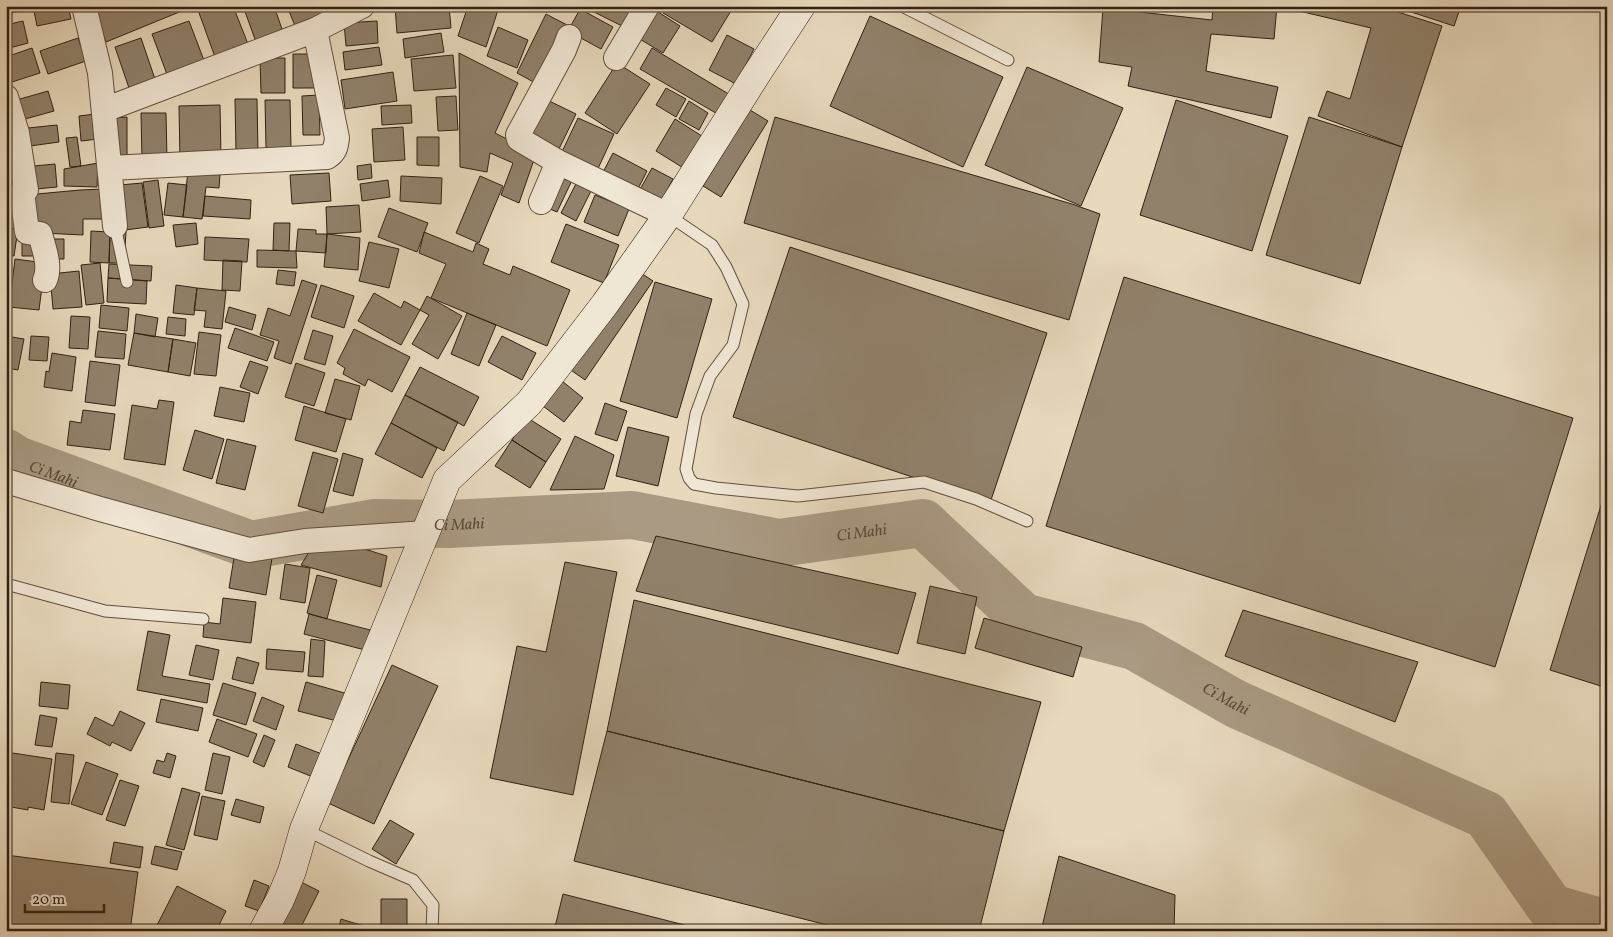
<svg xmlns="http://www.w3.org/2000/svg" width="1613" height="937" viewBox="0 0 1613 937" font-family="Vollkorn,serif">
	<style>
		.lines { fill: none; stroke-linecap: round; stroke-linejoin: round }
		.river { stroke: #aa9a83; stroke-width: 48 }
		.building { fill: #91816b; stroke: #322112 }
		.lane-casing { stroke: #604f3d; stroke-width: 13 }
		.street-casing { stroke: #604f3d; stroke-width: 26 }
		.secondary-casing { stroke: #322112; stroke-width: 29 }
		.lane { stroke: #f0e6d4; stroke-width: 11 }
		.street { stroke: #f0e6d4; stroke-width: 24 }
		.secondary { stroke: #f0e6d4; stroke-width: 28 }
		.labels { text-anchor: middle; stroke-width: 4.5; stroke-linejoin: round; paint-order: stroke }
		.water-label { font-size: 16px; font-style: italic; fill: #5c4b3a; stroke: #f0e6d4 }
	</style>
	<rect width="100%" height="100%" fill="#e8d9bd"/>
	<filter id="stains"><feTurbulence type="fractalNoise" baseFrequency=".004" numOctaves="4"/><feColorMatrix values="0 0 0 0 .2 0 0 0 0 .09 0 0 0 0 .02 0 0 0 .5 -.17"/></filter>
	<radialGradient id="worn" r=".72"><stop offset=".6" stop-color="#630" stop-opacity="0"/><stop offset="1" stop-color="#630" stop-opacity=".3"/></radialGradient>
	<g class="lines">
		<path class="river" id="s1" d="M6,453L17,460L251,545L375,523L449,524L632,515L779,543L923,523L1023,617L1134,646L1236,704L1486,815L1551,908L1607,924"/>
	</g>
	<path class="building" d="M6,6H23L24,9L6,15Z
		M33,6H68L71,19L37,26Z
		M92,6H194L106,42Z
		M209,6H233L248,44L215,57L198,10Z
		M243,6H274L283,32L256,42Z
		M287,6H325L328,13L295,26Z
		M449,6L451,28L397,33L395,7Z
		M468,6H486L498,10L486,47L458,36Z
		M582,6H633L626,28Z
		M667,6H734L712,42L663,13Z
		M1213,6H1277L1274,39L1211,34L1206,71L1278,87L1271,118L1128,86L1132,67L1099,62L1103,8L1212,20Z
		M1300,6H1379L1442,26L1402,147L1318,116L1327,91L1350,99L1371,28L1299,11Z
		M1399,6H1461L1454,26L1399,8Z
		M580,9L613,27L601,49L568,31Z
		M655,10L680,26L663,53L638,38Z
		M546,14L569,26L539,85L517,73Z
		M870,16L1003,77L963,167L830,106Z
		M23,21L28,43L6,49V25Z
		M189,21L205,63L168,77L152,34Z
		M377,21L378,43L346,46L344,23Z
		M498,27L528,40L517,68L487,56Z
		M441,33L444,52L405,58L403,39Z
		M727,35L754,49L736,84L709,70Z
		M78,38L86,61L48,74L40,51Z
		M141,38L157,85L131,94L115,47Z
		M379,47L382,65L345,70L343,52Z
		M32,48L40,73L12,82L6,64V57Z
		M652,48L732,96L721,116L640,69Z
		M459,53L518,83L495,133L536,154L519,203L501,195L513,163L490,153L487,172L460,167Z
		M293,54H316V88H293Z
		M453,55L456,88L414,91L411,59Z
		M260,58H285V93H261Z
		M617,63L650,84L617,134L585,113Z
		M1027,67L1123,108L1081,206L985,165Z
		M393,72L397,101L345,109L341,80Z
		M666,88L686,99L676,117L656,105Z
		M48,91L54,111L18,121L13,101Z
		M319,95L320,135H303L302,96Z
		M456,96L458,130L438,131L436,97Z
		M541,97L576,114L557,153L522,136Z
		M235,99H257L258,152L236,153Z
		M265,100H290L291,148H266Z
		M1176,100L1288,136L1252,251L1140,215Z
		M689,101L708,113L699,130L679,119Z
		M220,105L221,159L180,160L179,106Z
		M411,105L412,123L382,125L381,106Z
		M750,110L768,121L721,197L703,186Z
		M141,113H166L167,160H142Z
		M95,114L98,139L81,141L79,116Z
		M127,117V161H116L115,118Z
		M775,117L1072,204L1100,214L1069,320L744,223Z
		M1309,117L1402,147L1360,284L1266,255Z
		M578,118L614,134L595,175L559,158Z
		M675,119L705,138L685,169L656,151Z
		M57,125L59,142L30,146L28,128Z
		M403,127L405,160L374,162L372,129Z
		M77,137L81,166L70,167L66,138Z
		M417,137H439V166L417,165Z
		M613,153L647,171L636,193L601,176Z
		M98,163L97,187L64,186V169Z
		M55,164L57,187L36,189L34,166Z
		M371,164L372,178L358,180L357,166Z
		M561,167L575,174L557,212L543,206Z
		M652,168L673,179L659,205L638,193Z
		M188,171L220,175L219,188L206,187L202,219L183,217Z
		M329,173L331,201L292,204L290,175Z
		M401,176L442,178L441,204L400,201Z
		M480,176L503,186L479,243L456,233Z
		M579,178L594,185L576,221L561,213Z
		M158,180L164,226L149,228L143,182Z
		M388,180L390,197L362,201L360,184Z
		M142,183L148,227L125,230L120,185Z
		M168,183L187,185L183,217L164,215Z
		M19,185L24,217L7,219L6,187Z
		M104,189L105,219H83V235L42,233L26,195L80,190Z
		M595,195L629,209L618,236L584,222Z
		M205,196L251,200L250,219L203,216Z
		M359,205L361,232L327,234L326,207Z
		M389,208L428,223L417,252L378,237Z
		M196,223L198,244L176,247L173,225Z
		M274,223H290L289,251L273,250Z
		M566,224L619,245L604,283L551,262Z
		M6,227L18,229L14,256L6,255Z
		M298,229L316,230V234H327L326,253L296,251Z
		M91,231L110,232L109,263L90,262Z
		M110,232H126L124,263H109Z
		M424,232L473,252L476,243L489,249L483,264L510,275L513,266L570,290L547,346L431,298L446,264L419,253Z
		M327,234L360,238L358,270L324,267Z
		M22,235L37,236L36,256H22Z
		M205,237L249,239L247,262L204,260Z
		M49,239H64V259H49Z
		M369,242L399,249L389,288L359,281Z
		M790,247L1047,333L990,503L733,417Z
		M257,250L296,251L297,268L257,267Z
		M15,259L45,263L39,310L9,307Z
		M223,260L242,261L240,291L222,290Z
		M100,263L104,303L86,305L81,265Z
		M109,264L152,266L151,281L108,278Z
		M635,269L653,281L585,380L568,368Z
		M278,270L296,272L294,286L276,284Z
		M79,271L82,307L53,309L50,274Z
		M1124,277L1573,418L1495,667L1046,526Z
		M108,278L147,281L146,304L107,302Z
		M302,280L317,285L291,364L274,358L279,341L260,335L268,308L290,316Z
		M655,282L712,299L677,418L620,401Z
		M176,285L197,288L194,315L173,313Z
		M321,285L354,296L344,328L311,317Z
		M197,288L226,291L222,329L204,327L206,311L194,310Z
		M374,293L401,308L404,301L420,310L401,345L358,321Z
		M427,296L462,316L438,359L412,344L429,315L420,310Z
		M101,305L129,308L127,331L99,328Z
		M229,307L256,315L252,330L225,322Z
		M467,313L496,325L479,366L451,354Z
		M136,314L158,318L155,337L134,333Z
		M71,316L90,317L88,349L69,348Z
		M168,317L186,319L185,336L166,334Z
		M235,328L274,342L267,361L228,348Z
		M354,329L410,357L392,392L368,379L365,386L343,374L345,368L337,363Z
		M313,330L333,336L325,365L304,359Z
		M98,331L126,334L124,359L95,357Z
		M199,332L221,335L216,376L194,374Z
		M134,333L173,339L168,372L128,365Z
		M6,336L24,339L18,370L6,368Z
		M31,336L49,337L47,361L29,360Z
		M502,336L536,353L522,380L488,362Z
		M173,339L196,343L190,376L168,372Z
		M52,353L76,357L72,391L44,387L46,371L49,372Z
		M90,361L120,365L115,406L85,402Z
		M250,361L268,367L258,394L240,387Z
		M296,363L325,373L314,406L285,397Z
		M420,367L479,397L464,426L405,395Z
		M6,369L10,370L6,384Z
		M335,379L360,386L351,420L325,413Z
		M562,381L583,398L564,422L543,406Z
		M220,387L250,393L244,422L214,416Z
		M405,395L458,422L444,451L391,423Z
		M159,400L174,402L165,465L124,459L132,405L157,409Z
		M605,403L627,411L617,441L595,434Z
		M304,406L346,419L336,452L295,440Z
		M83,410L115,414L110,450L67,445L70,421L81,423Z
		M526,417L561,439L546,462L512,440Z
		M391,423L437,448L422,478L375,454Z
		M628,427L669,437L658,486L616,476Z
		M195,430L224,439L212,479L183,470Z
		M575,436L614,455L604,489L550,490Z
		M227,439L256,446L245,490L216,483Z
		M512,440L546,462L530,488L495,466Z
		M313,452L338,459L323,513L298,506Z
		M343,453L363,459L353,496L333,491Z
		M1607,486V688L1550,670Z
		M656,536L916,593L898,654L636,591Z
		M345,543L387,556L381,587L301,565L314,544Z
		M235,552L272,558L266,595L229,588Z
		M565,562L617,572L573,795L490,778L517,646L546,652Z
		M285,564L310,568L305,603L280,599Z
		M317,575L337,580L327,619L307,613Z
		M930,586L977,597L965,654L917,643Z
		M223,598L256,602L251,643L203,637L204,622L220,624Z
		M634,600L1041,702L1004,831L607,731Z
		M1243,610L1418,662L1395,722L1225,656Z
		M309,614L370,630L365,650L304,634Z
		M984,618L1082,647L1073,677L975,648Z
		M148,631L170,635L162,676L210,684L207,703L137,690Z
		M311,639L325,641L323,677L308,676Z
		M196,645L219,650L213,680L189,675Z
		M267,649L305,652L303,672L266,669Z
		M237,657L259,663L253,684L232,679Z
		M392,665L438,686L374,824L328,803Z
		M41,682L70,685L68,709L39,706Z
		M306,682L348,694L341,722L298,711Z
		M223,683L256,693L246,725L213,715Z
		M262,697L284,706L276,730L253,721Z
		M161,699L203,708L198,731L156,722Z
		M120,711L145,723L131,751L112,742L110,746L87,734L95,717L113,726Z
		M40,715L57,718L52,747L35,745Z
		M217,719L257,734L248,757L209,742Z
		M607,731L1004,831L979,931H851L574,861Z
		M264,735L275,740L264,767L253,762Z
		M296,744L327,756L318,779L288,767Z
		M6,752L52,759L44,810L28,807V810L6,806Z
		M56,753L74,755L69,804L51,802Z
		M167,753L176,756L170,778L153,773L157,760L164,762Z
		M213,753L230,757L222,794L205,790Z
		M86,762L118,774L102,815L71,804Z
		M120,780L139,786L125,826L106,820Z
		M182,788L200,793L184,850L166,845Z
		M202,796L225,801L217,840L194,835Z
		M236,799L264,807L260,823L231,815Z
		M390,820L414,834L396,864L372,849Z
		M114,842L143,847L140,868L110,863Z
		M155,846L182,852L177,870L151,864Z
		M6,855L138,872L130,931H6Z
		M1059,856L1175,895L1174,931H1041Z
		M254,880L269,886L259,911L245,906Z
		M297,880L319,891L299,931H271Z
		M177,886L226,911L216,931H154Z
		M563,894L708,931H554Z
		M381,899H407V927H381Z
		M341,919L380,931H338Z"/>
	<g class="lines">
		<defs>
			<path id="lane" d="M902,6L1008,60
				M668,215L712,245L726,267L743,304L733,345L710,376L696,414L686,469L689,478L694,484L716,488L798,496L924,482L976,499L1027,521
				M115,226L127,282
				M6,584L105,611L203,619
				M304,829L369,861L413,880L433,905L432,931"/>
			<path id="street" d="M84,6L100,73L115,226
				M616,58L647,6
				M6,97L17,133L26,190L22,192L27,232L40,234C44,249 51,266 45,280
				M104,110L315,30L362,6
				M558,162L524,142L519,139L518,135L564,50L569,37
				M110,168L327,157C335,152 336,147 337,138L315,30
				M541,202L558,162L668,215
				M6,481L100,509L249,550L305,541L426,533"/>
			<path id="secondary" d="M263,931L280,900L292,871L304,829L447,480L529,403L605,304L668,215L756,75L801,6"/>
		</defs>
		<use href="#lane" class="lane-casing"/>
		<use href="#street" class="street-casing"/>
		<use href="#secondary" class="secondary-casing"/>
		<use href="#lane" class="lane"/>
		<use href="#street" class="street"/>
		<use href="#secondary" class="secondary"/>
	</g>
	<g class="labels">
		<g class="water-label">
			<text dy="6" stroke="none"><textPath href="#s1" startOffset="52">Ci Mahi</textPath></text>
			<text dy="6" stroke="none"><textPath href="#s1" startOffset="472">Ci Mahi</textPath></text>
			<text dy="6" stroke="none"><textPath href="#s1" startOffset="878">Ci Mahi</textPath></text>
			<text dy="6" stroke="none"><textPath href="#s1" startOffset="1298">Ci Mahi</textPath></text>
		</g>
	</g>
	<rect width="1613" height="937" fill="none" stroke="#e8d9bd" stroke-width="25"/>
	<rect x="8" y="8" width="1598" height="922" fill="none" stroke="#322112" stroke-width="2.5"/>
	<rect x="12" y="12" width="1588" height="912" fill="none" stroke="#322112"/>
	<path d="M25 904v8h79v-8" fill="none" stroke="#322112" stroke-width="2.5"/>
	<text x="32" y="904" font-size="15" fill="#322112" stroke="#f0e6d4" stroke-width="4" paint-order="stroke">20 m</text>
	<rect width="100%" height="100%" filter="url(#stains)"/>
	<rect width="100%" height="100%" fill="url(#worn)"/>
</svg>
